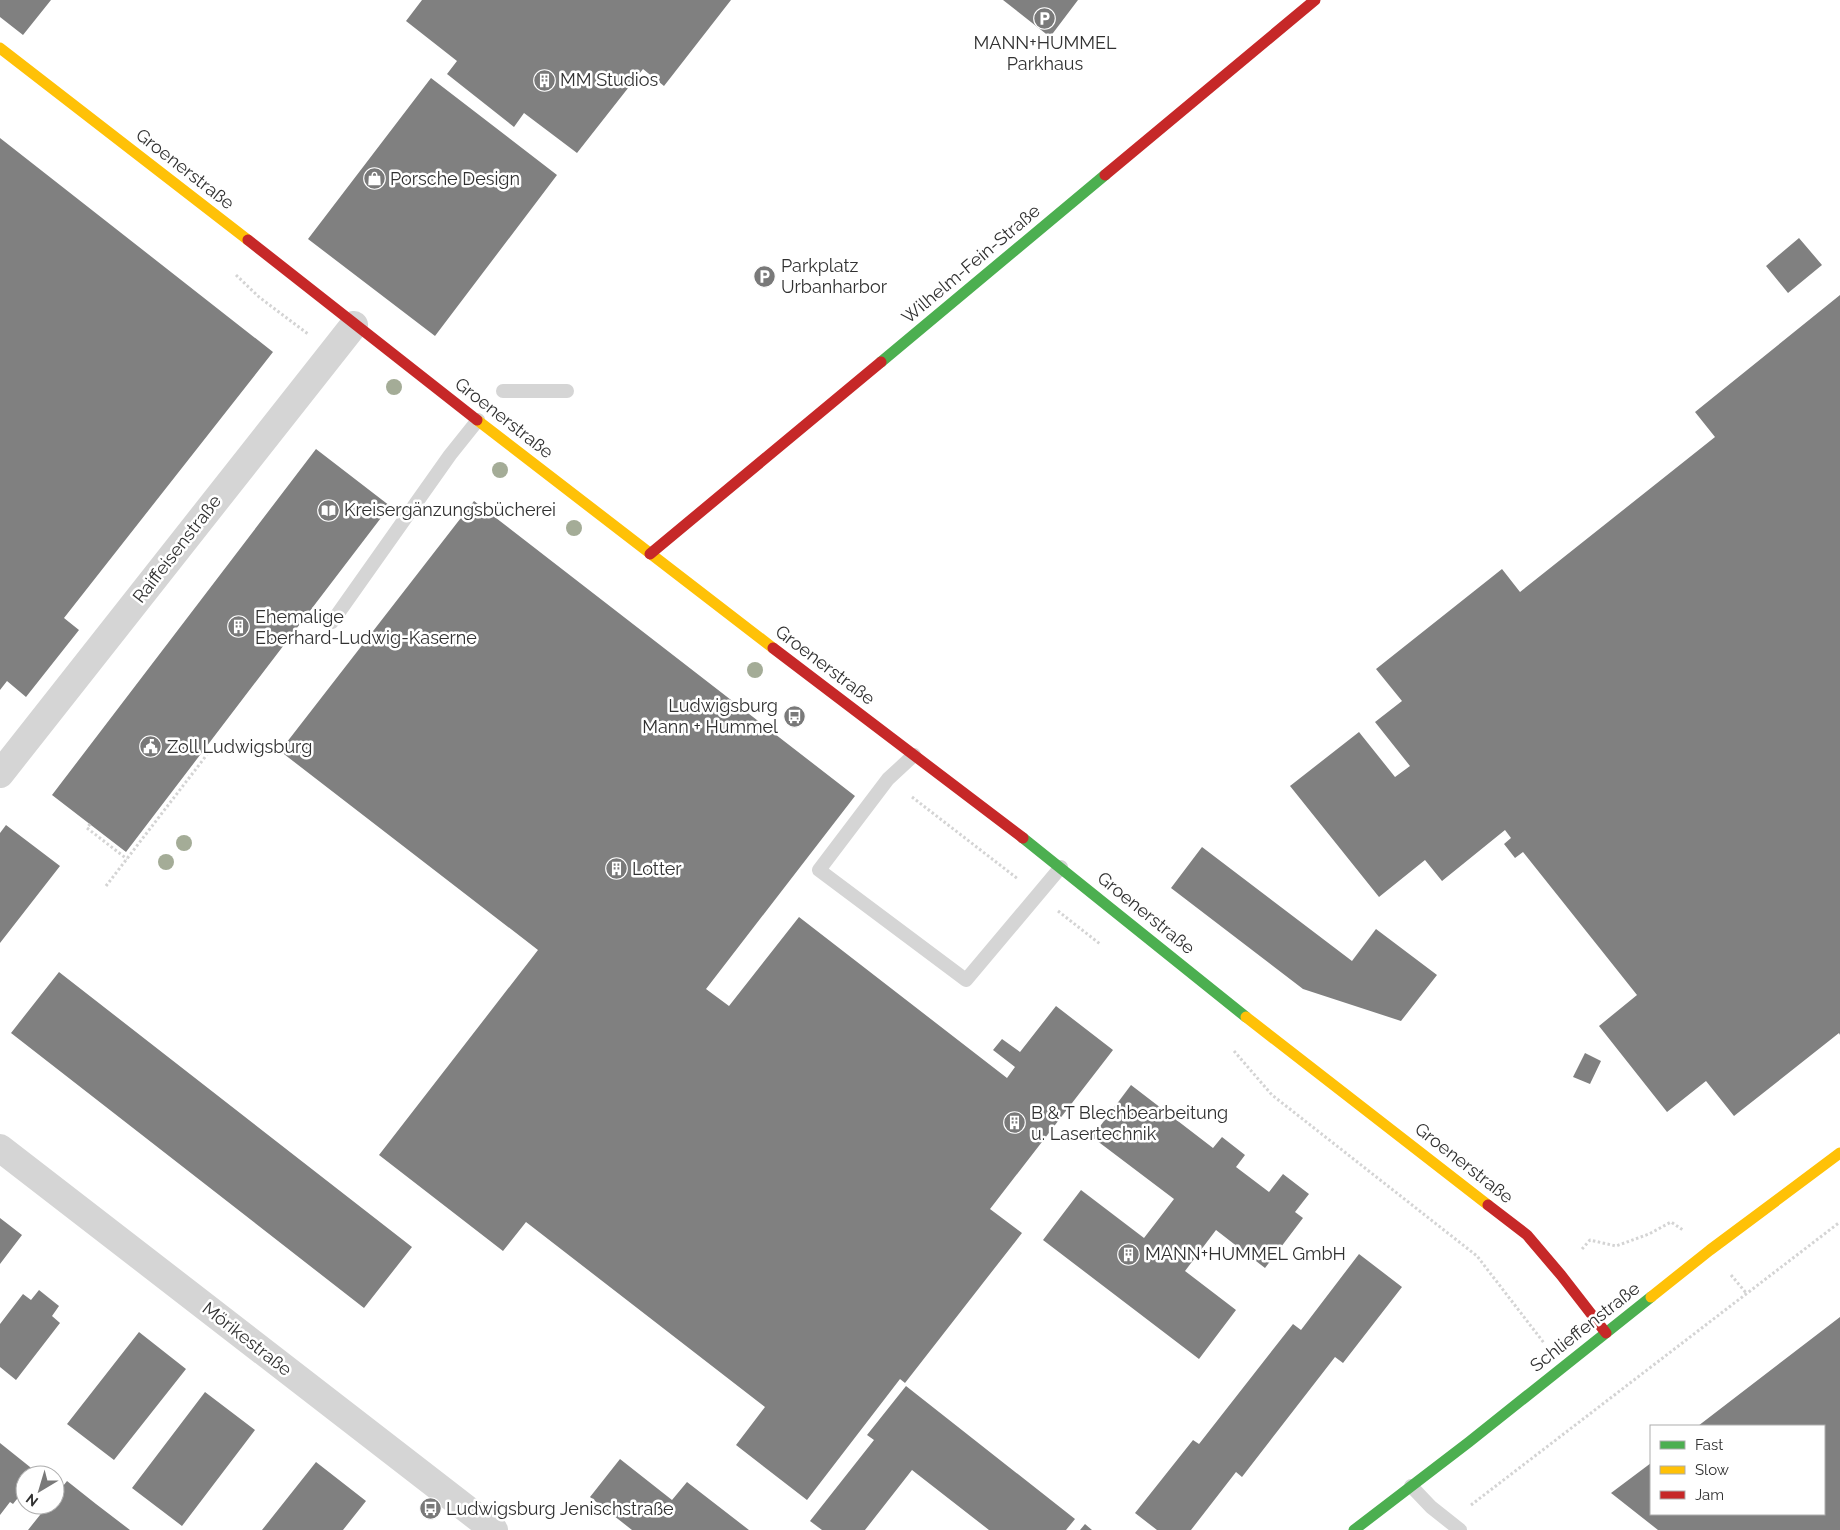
<svg xmlns="http://www.w3.org/2000/svg" width="1840" height="1530" viewBox="0 0 1840 1530" font-family="Raleway,sans-serif">
	<style>
		.building { fill: #808080 }
		.lines { fill: none; stroke-linecap: round; stroke-linejoin: round }
		.path { stroke: #d4d4d4; stroke-width: 3; stroke-dasharray: 2.5 2.5; stroke-linecap: butt }
		.lane { stroke: #d5d5d5; stroke-width: 14 }
		.street { stroke: #d5d5d5; stroke-width: 28 }
		.fast { stroke: #4caf50; stroke-width: 11 }
		.slow { stroke: #ffc107; stroke-width: 11 }
		.jam { stroke: #c62828; stroke-width: 11 }
		.tree { fill: #a4ac97 }
		.labels { text-anchor: middle; stroke-width: 5; stroke-linejoin: round; paint-order: stroke }
		.poi-label { font-size: 18px; fill: #313131; stroke: #fff; text-anchor: start }
		.street-label { font-size: 18px; fill: #313131; stroke: #fff }
	</style>
	<rect width="100%" height="100%" fill="#fff"/>
	<path class="building" d="M0,0H51L23,35L0,17Z
		M422,0H731L664,86L643,69L577,153L524,113L514,127L447,74L457,61L406,21Z
		M1003,0H1078L1050,37Z
		M431,78L557,175L435,336L308,239Z
		M0,138L273,352L64,618L79,630L26,697L7,681L0,690Z
		M1799,238L1822,265L1788,293L1766,266Z
		M1840,295V1035L1839,1033L1734,1116L1706,1081L1667,1112L1599,1026L1637,995L1523,852L1515,858L1504,844L1511,838L1505,830L1442,881L1425,860L1379,897L1290,786L1359,732L1395,777L1410,766L1375,722L1402,701L1376,669L1502,569L1520,592L1715,437L1695,412Z
		M316,449L390,506L126,852L52,795Z
		M474,501L855,796L706,989L729,1006L799,917L1007,1078L1015,1067L993,1050L1002,1039L1020,1052L1056,1006L1113,1050L990,1209L1022,1233L905,1383L900,1379L807,1500L736,1445L765,1407L526,1222L503,1251L379,1155L538,950L280,751Z
		M6,825L60,866L0,943V833Z
		M1202,847L1352,961L1376,929L1437,975L1401,1021L1303,989L1171,888Z
		M59,972L412,1247L364,1308L11,1033Z
		M1585,1053L1601,1061L1590,1084L1573,1077Z
		M1131,1085L1213,1148L1222,1137L1245,1155L1236,1167L1269,1192L1283,1174L1309,1194L1295,1212L1303,1218L1265,1268L1216,1230L1185,1271L1236,1310L1199,1359L1043,1240L1081,1190L1144,1238L1174,1199L1092,1137Z
		M0,1218L22,1235L0,1264Z
		M1359,1254L1402,1287L1343,1363L1335,1357L1242,1477L1236,1472L1191,1530H1157L1135,1513L1193,1440L1199,1444L1293,1324L1301,1330Z
		M39,1290L59,1306L52,1316L60,1323L16,1380L0,1367V1324L23,1294L31,1300Z
		M1840,1317V1530H1658L1611,1493L1651,1463V1514H1824V1426H1698Z
		M139,1332L186,1369L114,1460L67,1424Z
		M906,1386L1075,1519L1066,1530H989L912,1470L865,1530H822L810,1521L874,1440L867,1435Z
		M205,1392L255,1430L182,1526L132,1488Z
		M0,1443L35,1471L31,1475H25V1483L23,1485L25,1489L13,1504L10,1502L0,1515Z
		M620,1459L672,1500L687,1482L749,1530H632L590,1497Z
		M316,1462L366,1501L343,1530H262Z
		M67,1481L96,1504L130,1530H28L48,1505H55V1496Z
		M1085,1524L1092,1530H1080Z"/>
	<g class="lines">
		<path class="path" d="M236,275L259,297L308,334
			M912,797L1018,879
			M90,824L87,828L127,859
			M106,886L209,752L205,748
			M1058,911L1100,944
			M1234,1051L1272,1095L1477,1256L1544,1343
			M1582,1249L1590,1240L1616,1246L1649,1234L1671,1222L1683,1230
			M1731,1275L1747,1294
			M1471,1505L1840,1222"/>
		<path class="lane" d="M503,391H567
			M332,622L450,455L478,420
			M914,755L888,779L819,870L966,980L1061,867
			M1411,1486L1431,1507L1460,1530"/>
		<path class="street" d="M0,774L354,325
			M0,1148L494,1530"/>
		<path class="fast" d="M881,362L1105,175
			M1023,838L1246,1017
			M1354,1530L1469,1442L1651,1297"/>
		<path class="slow" d="M0,48L248,240
			M477,420L773,648
			M1246,1017L1488,1205
			M1651,1297L1710,1250L1840,1153"/>
		<path class="jam" d="M1105,175L1315,0
			M248,240L477,420
			M650,554L881,362
			M773,648L1023,838
			M1488,1205L1527,1235L1561,1275L1606,1333"/>
	</g>
	<g class="tree">
		<circle cx="394" cy="387" r="8"/>
		<circle cx="500" cy="470" r="8"/>
		<circle cx="574" cy="528" r="8"/>
		<circle cx="755" cy="670" r="8"/>
		<circle cx="184" cy="843" r="8"/>
		<circle cx="166" cy="862" r="8"/>
	</g>
	<defs>
		<symbol id="parking-disc" viewBox="-11 -11 22 22"><circle r="9.5" fill="#797979" stroke="#fff"/><path d="M-3.5-5.5H1a3.5 3.5 0 0 1 0 7H-1V5.5H-3.5ZM-1-3.4V-.6H.8a1.4 1.4 0 0 0 0-2.8Z" fill="#fff"/></symbol>
		<symbol id="building-disc" viewBox="-11 -11 22 22"><circle r="9.5" fill="#797979" stroke="#fff"/><path d="M-4-6H4V6H1V3H-1V6H-4ZM-2.5-4.3h1.7v1.8h-1.7ZM.8-4.3h1.7v1.8H.8ZM-2.5-1h1.7V.8h-1.7ZM.8-1h1.7V.8H.8Z" fill="#fff"/></symbol>
		<symbol id="shop-disc" viewBox="-11 -11 22 22"><circle r="9.5" fill="#797979" stroke="#fff"/><path d="M-5-2.5h2.3a2.7 3.5 0 0 1 5.4 0H5L5.5 6h-11ZM-1.5-2.5h3a1.5 2.3 0 0 0-3 0Z" fill="#fff"/></symbol>
		<symbol id="library-disc" viewBox="-11 -11 22 22"><circle r="9.5" fill="#797979" stroke="#fff"/><path d="M-6-4Q-3-5.5-.7-3.5V5Q-3 3-6 4ZM6-4Q3-5.5 .7-3.5V5Q3 3 6 4Z" fill="#fff"/></symbol>
		<symbol id="bus-disc" viewBox="-11 -11 22 22"><circle r="9.5" fill="#797979" stroke="#fff"/><path d="M-5-6H5V4H4V6H2V4H-2V6H-4V4H-5ZM-3.5-4V0h7V-4ZM-3.5 1.2v1.5H-2V1.2ZM2 1.2v1.5H3.5V1.2Z" fill="#fff"/></symbol>
		<symbol id="civic-disc" viewBox="-11 -11 22 22"><circle r="9.5" fill="#797979" stroke="#fff"/><path d="M-.6-6.5H3V-4.5H.6V-3L4-1V1h2V6H-6V1h2V-1L-.6-3ZM-1.2 2.5V6h2.4V2.5Z" fill="#fff"/></symbol>
	</defs>
	<g fill-rule="evenodd">
		<use href="#parking-disc" x="1032" y="6" width="25" height="25"/>
		<use href="#building-disc" x="532" y="68" width="25" height="25"/>
		<use href="#shop-disc" x="362" y="166" width="25" height="25"/>
		<use href="#parking-disc" x="752" y="264" width="25" height="25"/>
		<use href="#library-disc" x="316" y="498" width="25" height="25"/>
		<use href="#building-disc" x="226" y="614" width="25" height="25"/>
		<use href="#bus-disc" x="782" y="704" width="25" height="25"/>
		<use href="#civic-disc" x="138" y="734" width="25" height="25"/>
		<use href="#building-disc" x="604" y="856" width="25" height="25"/>
		<use href="#building-disc" x="1002" y="1110" width="25" height="25"/>
		<use href="#building-disc" x="1116" y="1242" width="25" height="25"/>
		<use href="#bus-disc" x="418" y="1496" width="25" height="25"/>
	</g>
	<g class="labels">
		<g class="poi-label">
			<text x="1045" y="49" text-anchor="middle">MANN+HUMMEL<tspan x="1045" dy="21">Parkhaus</tspan></text>
			<text x="560" y="86">MM Studios</text>
			<text x="390" y="185">Porsche Design</text>
			<text x="781" y="272">Parkplatz<tspan x="781" dy="21">Urbanharbor</tspan></text>
			<text x="344" y="516">Kreisergänzungsbücherei</text>
			<text x="255" y="623">Ehemalige<tspan x="255" dy="21">Eberhard-Ludwig-Kaserne</tspan></text>
			<text x="778" y="712" text-anchor="end">Ludwigsburg<tspan x="778" dy="21">Mann + Hummel</tspan></text>
			<text x="167" y="753">Zoll Ludwigsburg</text>
			<text x="632" y="875">Lotter</text>
			<text x="1031" y="1119">B &amp; T Blechbearbeitung<tspan x="1031" dy="21">u. Lasertechnik</tspan></text>
			<text x="1145" y="1260">MANN+HUMMEL GmbH</text>
			<text x="446" y="1515">Ludwigsburg Jenischstraße</text>
		</g>
		<g class="street-label">
			<text transform="translate(185 169) rotate(38)" y="6">Groenerstraße</text>
			<text transform="translate(971 264) rotate(-40)" y="6">Wilhelm-Fein-Straße</text>
			<text transform="translate(504 418) rotate(38)" y="6">Groenerstraße</text>
			<text transform="translate(177 549) rotate(-52)" y="6">Raiffeisenstraße</text>
			<text transform="translate(825 665) rotate(37)" y="6">Groenerstraße</text>
			<text transform="translate(1146 913) rotate(39)" y="6">Groenerstraße</text>
			<text transform="translate(1464 1163) rotate(38)" y="6">Groenerstraße</text>
			<text transform="translate(1585 1327) rotate(-38)" y="6">Schlieffenstraße</text>
			<text transform="translate(247 1339) rotate(38)" y="6">Mörikestraße</text>
		</g>
	</g>
	<rect x="1650" y="1425" width="175" height="90" fill="#ffffff" stroke="#adadad"/>
	<rect x="1660" y="1441" width="25" height="8" fill="#4caf50" stroke="#adadad"/>
	<text x="1695" y="1450" font-size="15" fill="#313131">Fast</text>
	<rect x="1660" y="1466" width="25" height="8" fill="#ffc107" stroke="#adadad"/>
	<text x="1695" y="1475" font-size="15" fill="#313131">Slow</text>
	<rect x="1660" y="1491" width="25" height="8" fill="#c62828" stroke="#adadad"/>
	<text x="1695" y="1500" font-size="15" fill="#313131">Jam</text>
	<g transform="translate(40 1490) rotate(218)"><circle r="24" fill="#ffffff" stroke="#adadad"/>
	<path d="M0-4L9 19L0 12L-9 19Z" fill="#797979"/>
	<text y="-8" font-size="14" font-weight="bold" text-anchor="middle" fill="#313131">N</text>
	</g>
</svg>
